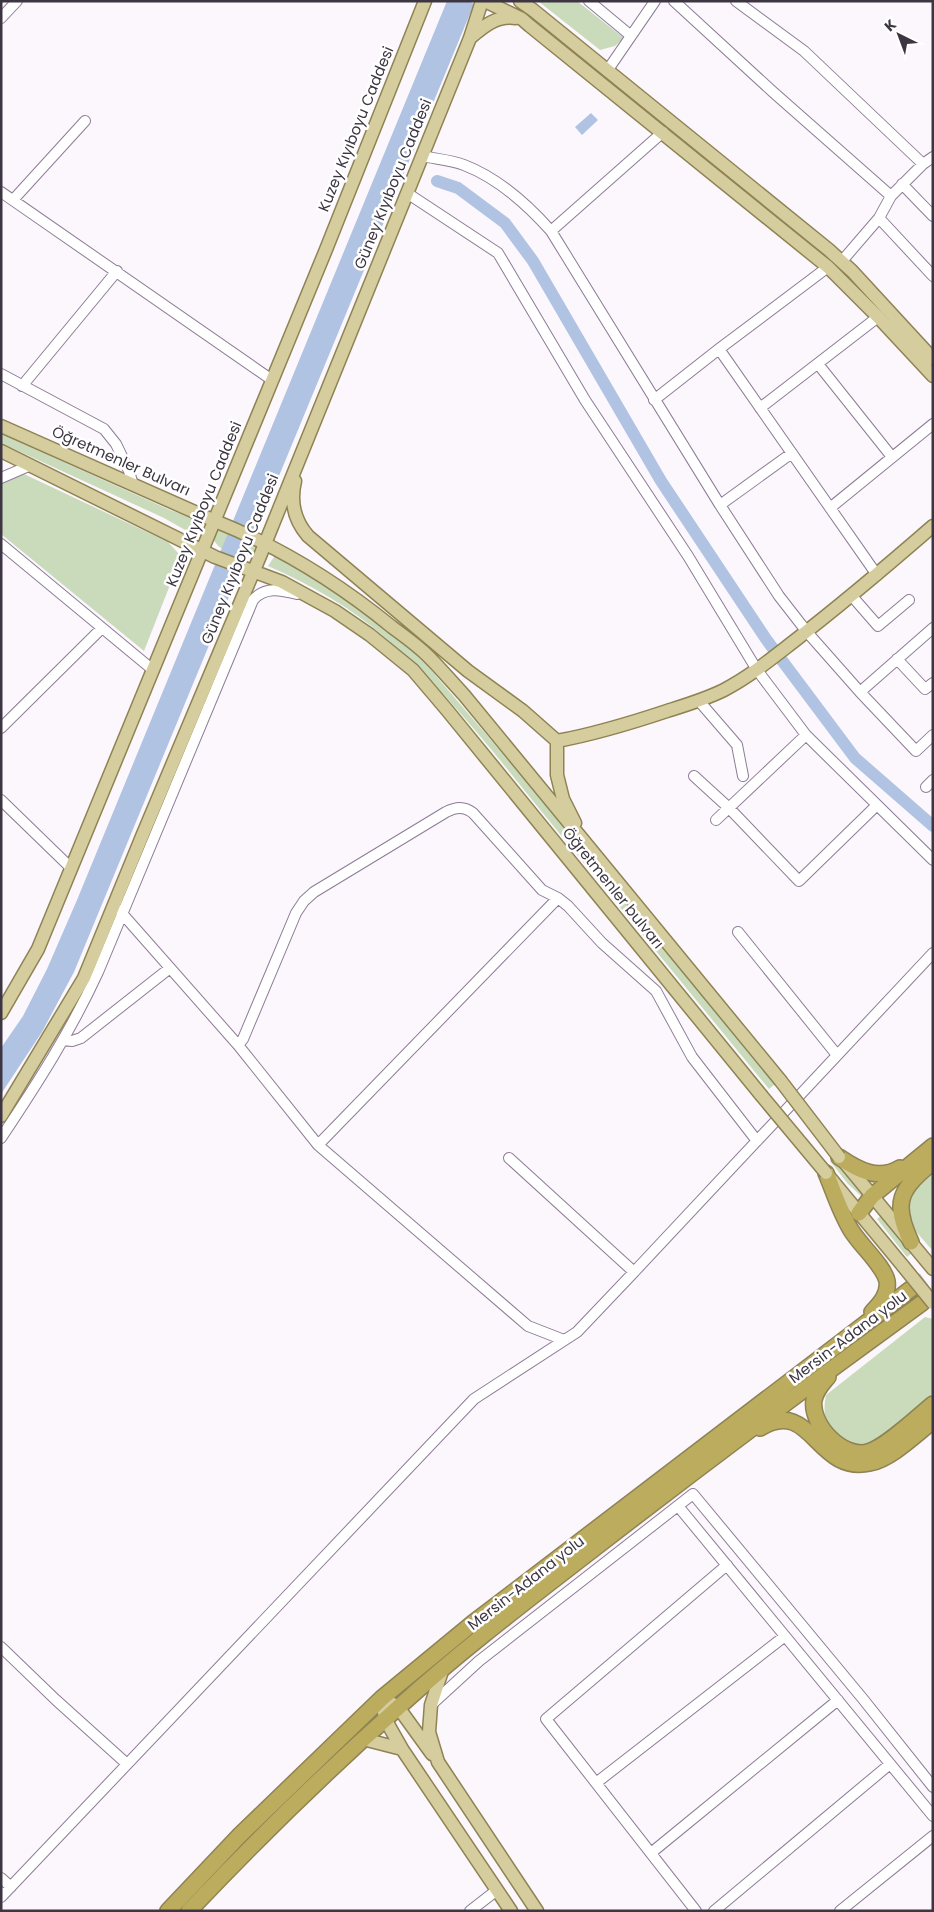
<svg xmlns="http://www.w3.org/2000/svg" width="934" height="1912" viewBox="0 0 934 1912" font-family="Poppins,sans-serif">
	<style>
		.green { fill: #cadbbc }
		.water { fill: #b0c3e2 }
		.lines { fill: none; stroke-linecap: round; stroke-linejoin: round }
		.river { stroke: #b0c3e2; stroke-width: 12 }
		.highway-tunnel { stroke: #d5d0d8; stroke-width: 15; stroke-dasharray: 15 8; stroke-linecap: butt }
		.minor-casing { stroke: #8d7c97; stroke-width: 12 }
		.major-casing { stroke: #8f8354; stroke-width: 15 }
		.highway-casing { stroke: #8f8354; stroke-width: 18 }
		.minor { stroke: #fff; stroke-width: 10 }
		.major { stroke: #d6cd9e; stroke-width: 12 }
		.highway { stroke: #bbac5e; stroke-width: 15 }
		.major-bridge-casing { stroke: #8f8354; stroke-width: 15; stroke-linecap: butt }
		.major-bridge { stroke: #d6cd9e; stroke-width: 12 }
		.labels { text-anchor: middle; stroke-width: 5; stroke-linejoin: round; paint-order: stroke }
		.street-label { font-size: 15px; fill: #3d3642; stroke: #fff }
	</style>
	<rect width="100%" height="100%" fill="#fbf7fd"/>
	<path class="green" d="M538,1H577L624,38L615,46L600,50Z
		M1,434L170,510L201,521L194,535L164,518L1,443Z
		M24,474L168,542L179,554V562L144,651L1,534V484Z
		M218,530H226L254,543L256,548L255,553C242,562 220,552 213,539V534Z
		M276,554L355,604L392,633L425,663L508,760L775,1084L769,1089C701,1006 633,923 565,840C509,773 453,696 387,639C352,608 311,585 268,566Z
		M835,1157L865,1192L861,1196L848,1184L830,1161Z
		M933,1170V1251C926,1243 913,1229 909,1220C900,1198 919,1182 933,1170Z
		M883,1214L913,1252L907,1257L877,1219Z
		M925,1317L933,1319V1393C911,1413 864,1469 835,1434C824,1421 823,1411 826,1395Z"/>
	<path class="water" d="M447,1H469L474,4L74,972L42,1032L1,1094V1048L23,1016L47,969L77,900Z
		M591,113L598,120L582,135L575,127Z"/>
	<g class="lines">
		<path class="river" d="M437,181L458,188L505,223L533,261L661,481L766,639L855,758L933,826"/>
		<path class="highway-tunnel" d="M912,1288L933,1273"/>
		<defs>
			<path id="minor" d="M589,1L630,35
				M674,1L773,92L891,196
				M736,1L804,51L923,164
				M1,18L17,1
				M607,71L655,1
				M422,156C436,159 451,160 464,165C498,178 527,204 551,231L720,505L779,596L807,632L860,692L916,751L933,735
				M902,184L933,216
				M1,192L272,380
				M407,193L498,253L585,400L688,556L757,670L806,735L933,860
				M13,200L85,121
				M879,218L933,276
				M551,231L663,132
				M842,261L879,218L891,196L923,164L933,157
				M719,349L877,575
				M818,364L892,457
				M1,374L104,429L116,444L129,471L133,485
				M22,386L117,271
				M654,400L719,349L828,267
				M760,408L878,317
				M1,478L31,465
				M720,505L792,453
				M830,508L933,424
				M1,544L153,670
				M851,595L878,626L909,600
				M897,659L925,689L933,683
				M860,692L933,628
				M699,701L737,745L743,776
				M1,728L102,628
				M694,776L729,808L799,881L876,806
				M926,787L933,780
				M1,800L71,868
				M716,820L806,735
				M119,910L238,1045L318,1145L528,1326L564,1340
				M738,932L837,1055
				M64,1040L72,1041L81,1038L170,968
				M238,1045L243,1039L296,913L304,901L314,892L446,812C456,807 464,806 473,813L542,890L558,898L568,906L602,943L656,991L692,1057L757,1141
				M1,1138C37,1084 71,1031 98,972L253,600C265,586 281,590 297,594
				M318,1145L558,898
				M509,1158L634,1272L933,953
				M678,1506L933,1816
				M1,1647L56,1700L127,1764
				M431,1705L479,1661L693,1494L863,1699L933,1787
				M596,1783L785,1636
				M651,1853L838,1700
				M1,1878L11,1887
				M1,1897L474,1399L577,1332L634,1272
				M470,1911L497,1890
				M696,1911L546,1719L727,1565
				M714,1911L890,1764
				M840,1911L933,1836"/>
			<path id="major" d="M485,1L522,19L530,26L828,267L878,317L933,376
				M520,1L533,10L829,250L852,271L933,359
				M470,38C484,26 497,15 516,18
				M1,426L215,521C280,547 338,583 392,627C404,636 417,645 428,656C440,668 452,682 464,695L780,1080
				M1,451L215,557L282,582L335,611L370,635L413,670L447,710L761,1095
				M295,481C290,502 294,520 308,536L468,671L523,711L557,741V775L563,799L575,823
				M557,741C595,734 631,723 667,711C686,705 706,699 724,690C749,677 771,659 793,642C841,605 887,566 933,526
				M1,1013L38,949L325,252L425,1
				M1,1116L84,978L143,834L260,556L470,38L482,1
				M845,1163L933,1269
				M831,1179L903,1266
				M443,1668L431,1705L429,1732L438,1762L537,1911
				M382,1698L398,1707L432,1754
				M382,1698L385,1719L402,1749
				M363,1739L402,1749L511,1911"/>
			<path id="highway" d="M839,1157C858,1170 878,1181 900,1168
				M826,1173C834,1192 840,1212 851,1230C860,1245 884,1266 887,1281C889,1294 880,1304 872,1312
				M859,1213L872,1196L933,1146
				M911,1242C892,1202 900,1189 933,1162
				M828,1377C822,1384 816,1390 814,1400C810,1424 842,1459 868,1452C886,1447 917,1417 933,1404
				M760,1428C812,1396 816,1475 870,1463C891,1459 916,1434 933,1421
				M168,1911L240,1835L382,1698L473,1623L912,1288
				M189,1911C257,1839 328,1770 402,1704C465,1647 533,1596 600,1544C706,1462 813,1382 922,1303"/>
		</defs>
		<use href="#minor" class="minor-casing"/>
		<use href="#major" class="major-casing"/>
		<use href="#highway" class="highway-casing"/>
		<use href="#minor" class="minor"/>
		<use href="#major" class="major"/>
		<use href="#highway" class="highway"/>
		<defs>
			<path id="major-bridge" d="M780,1080L839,1157
				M761,1095L826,1173
				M903,1266L933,1303"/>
		</defs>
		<use href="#major-bridge" class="major-bridge-casing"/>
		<use href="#major-bridge" class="major-bridge"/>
	</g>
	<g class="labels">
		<g class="street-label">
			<text transform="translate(356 129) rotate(-68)" y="5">Kuzey Kıyıboyu Caddesi</text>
			<text transform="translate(393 184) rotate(-68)" y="5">Güney Kıyıboyu Caddesi</text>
			<text transform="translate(121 461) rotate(24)" y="5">Öğretmenler Bulvarı</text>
			<text transform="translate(204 504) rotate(-68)" y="5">Kuzey Kıyıboyu Caddesi</text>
			<text transform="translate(240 559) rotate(-68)" y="5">Güney Kıyıboyu Caddesi</text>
			<text transform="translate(613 888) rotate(51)" y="5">Öğretmenler bulvarı</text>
			<text transform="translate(848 1337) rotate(-37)" y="5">Mersin-Adana yolu</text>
			<text transform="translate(526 1583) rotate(-38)" y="5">Mersin-Adana yolu</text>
		</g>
	</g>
	<rect width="934" height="1912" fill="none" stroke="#3d3642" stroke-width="5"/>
	<g transform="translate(899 35) rotate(318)" stroke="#ffffff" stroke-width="4" paint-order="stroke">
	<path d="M0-4L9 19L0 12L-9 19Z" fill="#3d3642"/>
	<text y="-8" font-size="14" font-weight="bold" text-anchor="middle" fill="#3d3642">K</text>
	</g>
</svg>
